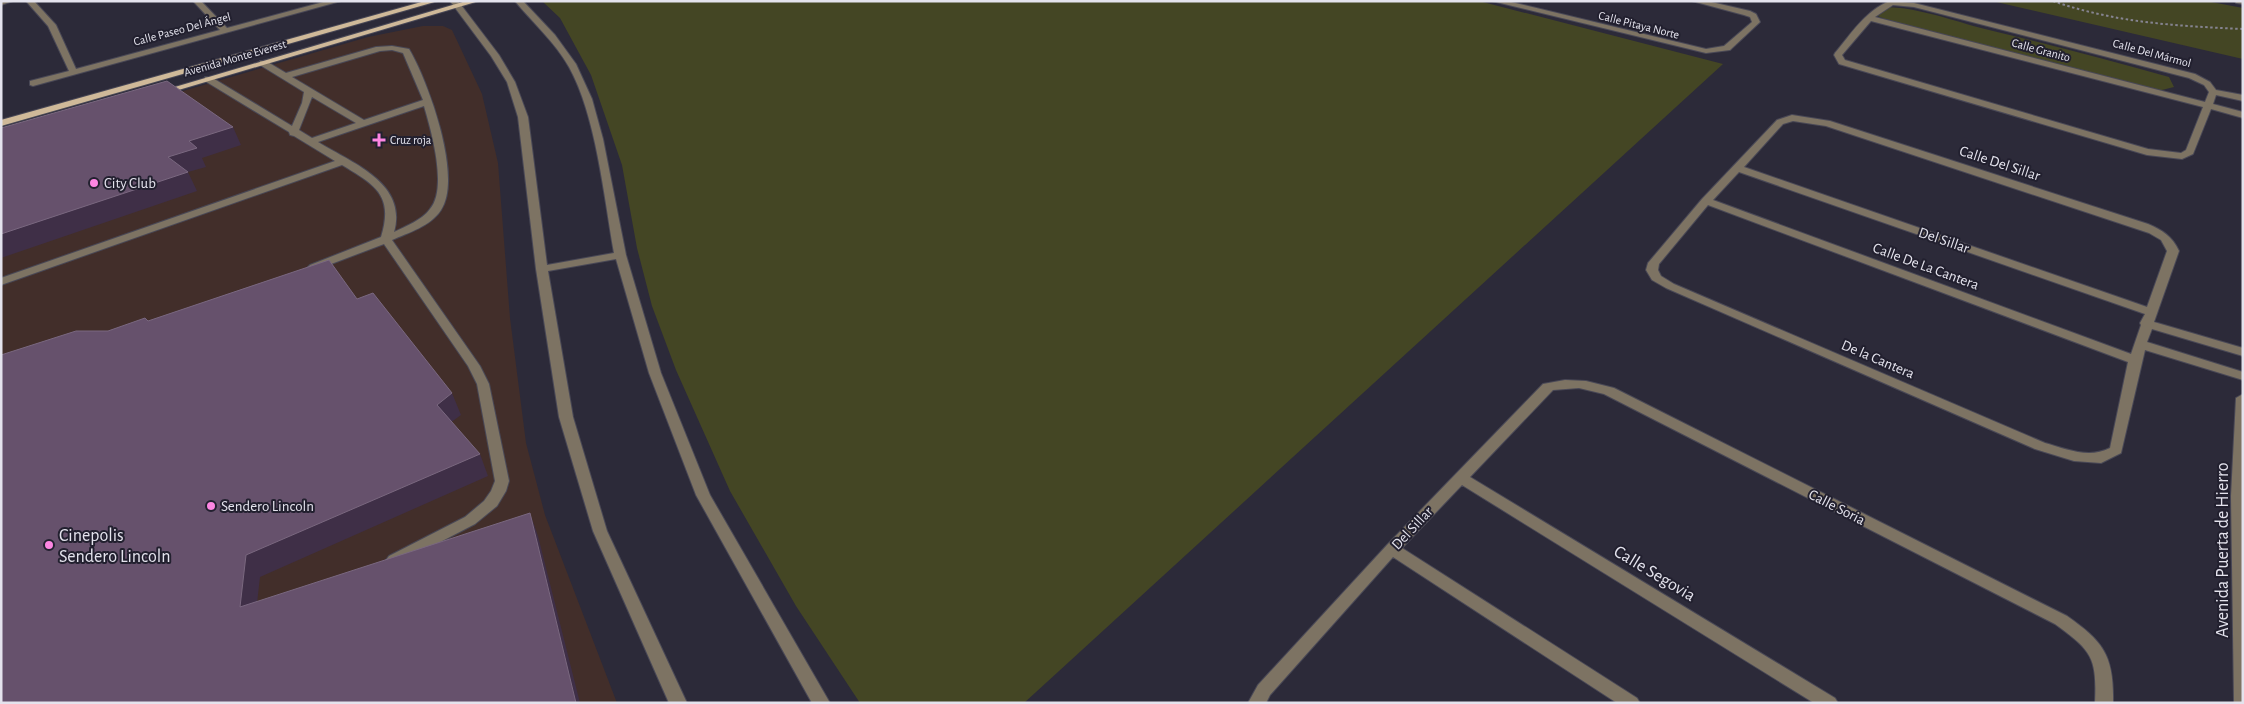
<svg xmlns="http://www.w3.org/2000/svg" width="2244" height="704" viewBox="0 0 2244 704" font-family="'Alegreya Sans',sans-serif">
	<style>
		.commercial { fill: #422e2a }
		.green { fill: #444624 }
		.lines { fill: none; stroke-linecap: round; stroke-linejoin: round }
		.minor-casing { stroke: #494856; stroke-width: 2 }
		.major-casing { stroke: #494856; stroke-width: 2 }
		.path { stroke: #868491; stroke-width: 2; stroke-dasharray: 2.5 2.5; stroke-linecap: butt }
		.minor { fill: #7d7363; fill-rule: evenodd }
		.major { fill: #cfb999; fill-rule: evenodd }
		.shaded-wall { fill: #3f2f47 }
		.building { fill: #66516c; stroke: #7a6880 }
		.poi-dot { fill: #fd86e2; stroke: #22202f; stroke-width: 2 }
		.labels { text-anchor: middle; stroke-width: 4; stroke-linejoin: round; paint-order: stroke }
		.far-street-label { font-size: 12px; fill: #e4e3ed; stroke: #22202f }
		.far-poi-label { font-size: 12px; fill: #e4e3ed; stroke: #22202f; text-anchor: start }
		.street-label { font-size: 15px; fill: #e4e3ed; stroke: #22202f }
		.poi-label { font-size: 15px; fill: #e4e3ed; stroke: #22202f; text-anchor: start }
		.near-poi-label { font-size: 18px; fill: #e4e3ed; stroke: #22202f; text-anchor: start }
		.near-street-label { font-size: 18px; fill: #e4e3ed; stroke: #22202f }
	</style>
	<rect width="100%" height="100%" fill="#2c2a39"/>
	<path class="commercial" d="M423,26H443L452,30L482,94L498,163L510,318L526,443L545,515L617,703H1V144L368,37Z"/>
	<path class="green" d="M542,1H1479L1723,64L1024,703H860L796,606L730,491L676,370L652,306L637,248L622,165L591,75L560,18Z
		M1992,1H2206L2243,8V59Z
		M1881,7C1914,6 1954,21 1985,29C2047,44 2108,60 2169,77L2174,87L2158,91L1885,19L1875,15Z"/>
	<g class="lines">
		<defs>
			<path id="minor" d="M1,1H13L1,5Z
				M26,1H34L56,25L76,69L220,30L193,1H201L227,28L327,1H341L33,86L30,85V81L69,71L48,26Z
				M450,1H458L499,55L515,82L528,117L547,265L614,253C604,197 596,115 569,67C555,42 533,23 515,1H523L555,35L576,64L592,99L603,139L626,255L661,373L710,495L830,703H812L696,495L649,373L616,259L548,271L573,417L607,531L687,703H669L593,531L559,417L536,269L518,117L507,82L491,56Z
				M1492,1H1507L1706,49L1724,46L1752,22L1750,17L1744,15L1692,1H1707L1750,11L1756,14L1760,22L1730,50L1706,53Z
				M1890,1L1914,3L2195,74L2210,82L2216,90L2243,95V101L2216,95L2213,104L2243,112V118L2211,109L2193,154L2182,159L2147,155L1839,64L1834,55L1835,53C1851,34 1866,10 1890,1ZM1893,5L1914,7L2189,78L2204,85L2209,92L2205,102L1875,17ZM1871,21L2203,107L2186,150L2181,153L2148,149L1845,60L1842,55Z
				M2235,1H2243V4L2236,3Z
				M392,46L409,49C428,81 463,177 441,210C431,226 408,233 392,240L480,366L489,384L509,481L506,491L497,506L475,524L394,566L389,564L386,560L389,556L465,517L484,501L491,491L495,481L477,384L468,366L384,244L318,269H310L308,267L310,265L381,237C394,195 375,185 342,165L1,285V278L335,161L294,136L290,135L289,132L205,81V77H211L292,126L302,103L304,92L260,65V61H266L286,73L376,47ZM392,50L403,53L423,100L364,120L292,77L380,51ZM312,97L356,123L312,138L299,130ZM424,106C431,130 448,188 430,209C422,220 406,226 394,232C408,183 352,163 318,142Z
				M1792,115L1830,121L2148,224C2162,230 2172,236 2179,251L2154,322L2243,348V356L2152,329L2147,342L2243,372V380L2145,350L2121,453L2101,463L2074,461L2035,449L1666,288L1652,280L1646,270L1648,263L1702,199L1777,120ZM1793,121L1826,126L2149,233L2161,240L2167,251L2147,307L1744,167L1783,124ZM1739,172L2145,314L2140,323L2141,325L2131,354L1713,200ZM1708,205L2128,362L2110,448C2089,459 2066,449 2045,443L1674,284L1661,276L1658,270L1659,264Z
				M1565,380L1586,381L1614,388L2067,616C2104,642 2114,656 2113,703H2095C2097,657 2092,651 2055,624L1604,394L1579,388L1553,390L1470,477L1835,698L1838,703H1814L1462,485L1402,548L1637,698L1640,703H1617L1393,557L1270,695L1266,703H1248L1258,685L1387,545L1543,384Z
				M2243,394V703H2234L2231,496L2236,398Z"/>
			<path id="major" d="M425,1H438L1,126V120Z
				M466,1H479L165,94L158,92Z"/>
		</defs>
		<use href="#minor" class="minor-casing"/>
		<use href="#major" class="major-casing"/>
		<path class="path" d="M2053,1C2115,23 2178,26 2243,29"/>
		<use href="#minor" class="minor"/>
		<use href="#major" class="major"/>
	</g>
	<path class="shaded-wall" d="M233,127L241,145L202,158L206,167L188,172L197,191L1,258V234L168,157L189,141Z
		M452,393L461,415L446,426L437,405Z
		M480,454L488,476L260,577L254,630L240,607L246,555Z
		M530,513L538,536L580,703H576Z"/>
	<path class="building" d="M167,81L233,127L189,141L197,148L168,157L188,172L1,234V128Z
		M329,260L357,299L373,293L452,393L437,405L480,454L246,555L240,607L530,513L576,703H1V355L76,331H108L145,318L148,321Z"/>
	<g class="poi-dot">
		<path d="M376.5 132.5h5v5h5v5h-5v5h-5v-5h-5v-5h5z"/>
		<circle cx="94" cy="183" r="5"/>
		<circle cx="211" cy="506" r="5"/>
		<circle cx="49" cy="545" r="5"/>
	</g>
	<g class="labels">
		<g class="far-street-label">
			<text transform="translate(1639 25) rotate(14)" y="4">Calle Pitaya Norte</text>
			<text transform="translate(182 29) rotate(-15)" y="4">Calle Paseo Del Ángel</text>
			<text transform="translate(2041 50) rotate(15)" y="4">Calle Granito</text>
			<text transform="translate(2152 53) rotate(15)" y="4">Calle Del Mármol</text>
			<text transform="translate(235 58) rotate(-16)" y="4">Avenida Monte Everest</text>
		</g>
		<g class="far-poi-label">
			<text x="390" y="144">Cruz roja</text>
		</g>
		<g class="street-label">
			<text transform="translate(2000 163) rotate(18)" y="5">Calle Del Sillar</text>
			<text transform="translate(1944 240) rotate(19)" y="5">Del Sillar</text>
			<text transform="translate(1926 266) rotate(20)" y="5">Calle De La Cantera</text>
			<text transform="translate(1878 359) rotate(23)" y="5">De la Cantera</text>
			<text transform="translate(1837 507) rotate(27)" y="5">Calle Soria</text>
			<text transform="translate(1412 528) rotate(-47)" y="5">Del Sillar</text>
		</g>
		<g class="poi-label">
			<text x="104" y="188">City Club</text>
			<text x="221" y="511">Sendero Lincoln</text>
		</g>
		<g class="near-poi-label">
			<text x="59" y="541">Cinepolis<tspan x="59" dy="21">Sendero Lincoln</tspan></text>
		</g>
		<g class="near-street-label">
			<text transform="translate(2222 550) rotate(-90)" y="6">Avenida Puerta de Hierro</text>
			<text transform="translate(1655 573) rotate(31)" y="6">Calle Segovia</text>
		</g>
	</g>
	<rect width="2244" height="704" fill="none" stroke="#e4e3ed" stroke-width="5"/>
</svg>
